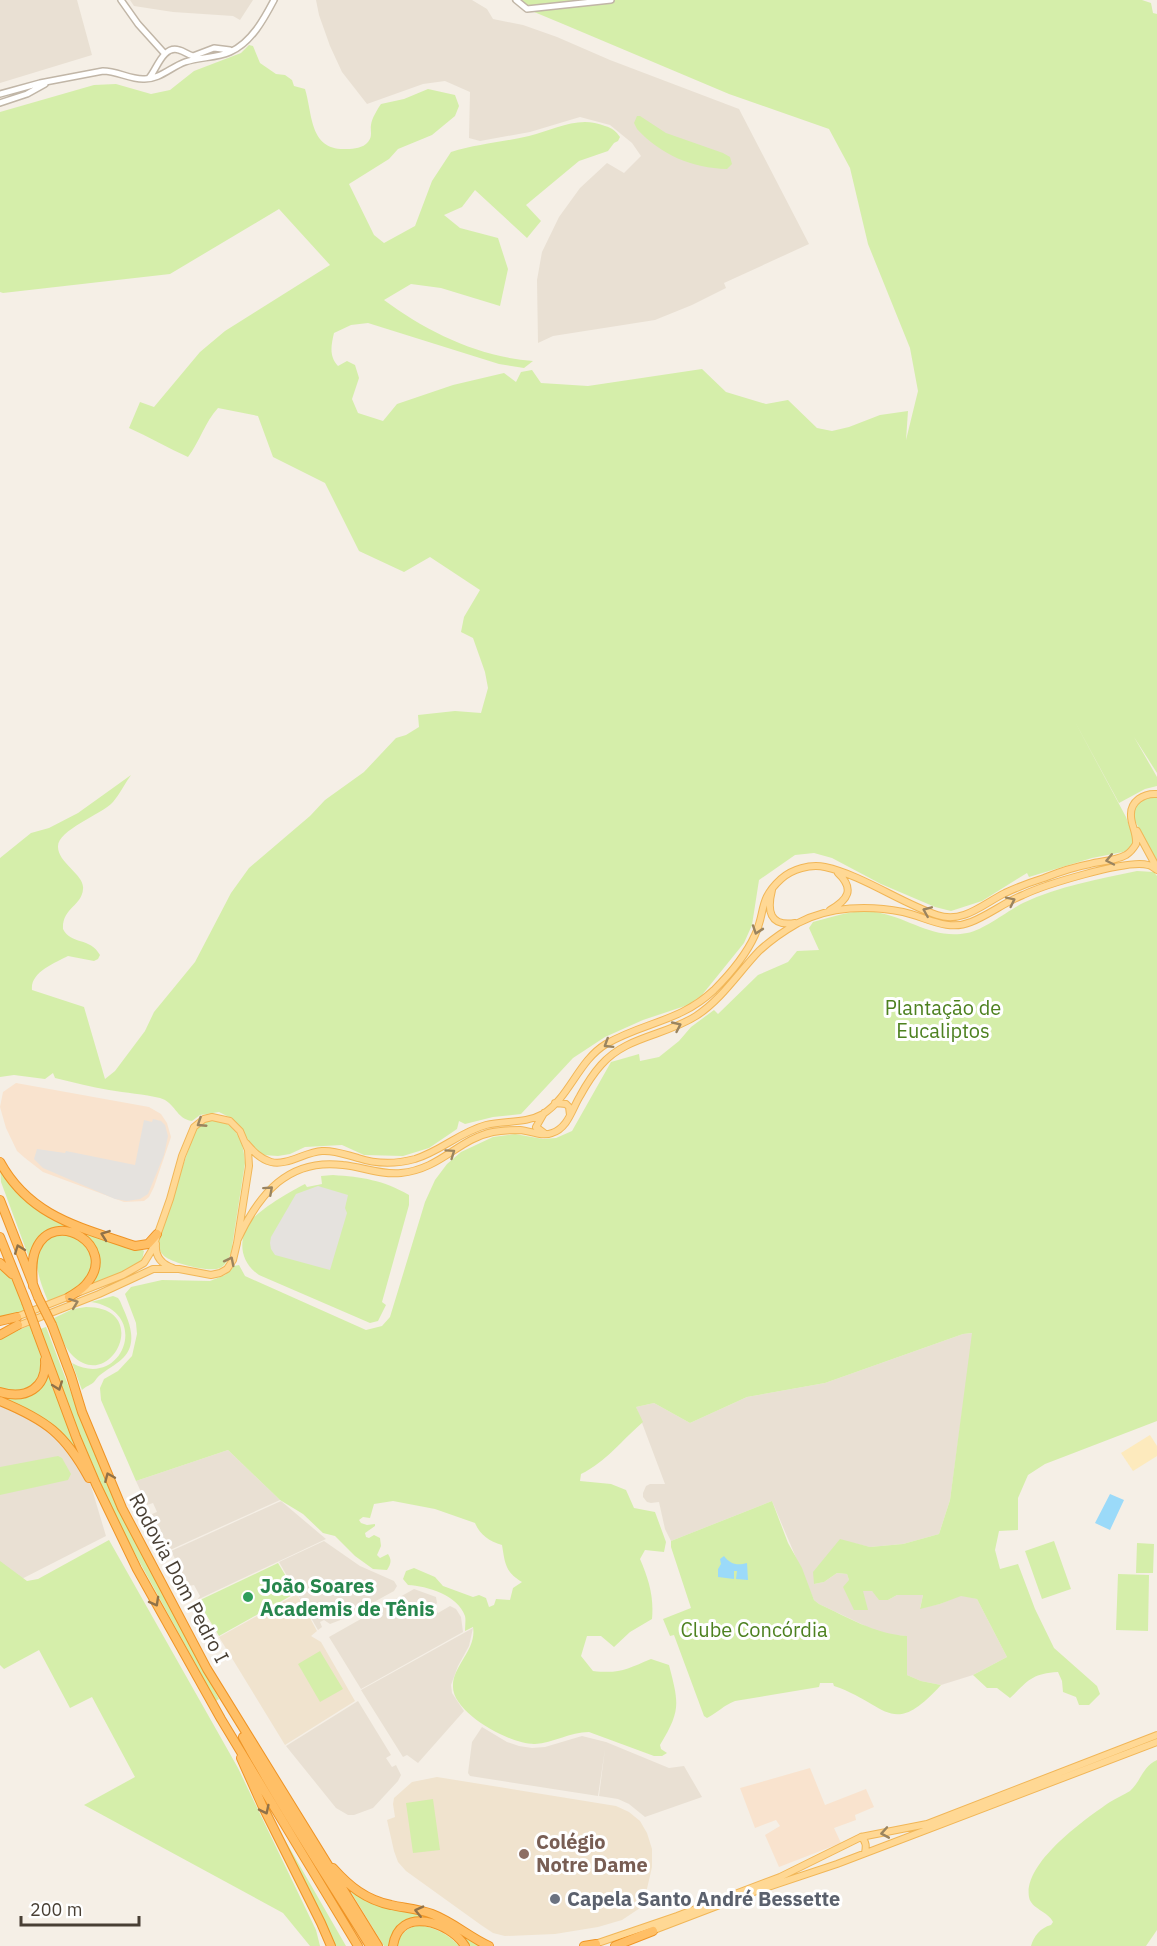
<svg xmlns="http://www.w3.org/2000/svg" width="1157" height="1946" viewBox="0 0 1157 1946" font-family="'IBM Plex Sans',sans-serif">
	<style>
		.residential { fill: #e9e0d3 }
		.commercial { fill: #f9e3ce }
		.education { fill: #f0e3ce }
		.green { fill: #d5eeaa }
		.sand { fill: #fdeabd }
		.parking { fill: #e5e2de }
		.water { fill: #9bdaf9 }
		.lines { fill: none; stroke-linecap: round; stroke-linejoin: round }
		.minor-casing { stroke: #c1b6a7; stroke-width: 8 }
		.major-casing { stroke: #f1b657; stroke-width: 8 }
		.highway-casing { stroke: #ef9425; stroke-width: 10 }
		.minor { stroke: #fff; stroke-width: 5 }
		.major { stroke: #ffd894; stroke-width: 6 }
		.highway { stroke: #ffbf66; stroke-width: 8 }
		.highway-bridge-casing { stroke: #ef9425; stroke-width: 10; stroke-linecap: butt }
		.highway-bridge { stroke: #ffbf66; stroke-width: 8 }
		.oneway { stroke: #9a845f }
		.oneway2 { stroke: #917248 }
		.leisure-dot { fill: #2e9e5b; stroke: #fff; stroke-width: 2 }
		.education-dot { fill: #8d6e63; stroke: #fff; stroke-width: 2 }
		.worship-dot { fill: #6b7280; stroke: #fff; stroke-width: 2 }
		.labels { text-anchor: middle; stroke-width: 6; stroke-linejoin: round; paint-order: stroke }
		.park-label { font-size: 20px; fill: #4d8120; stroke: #fff }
		.street-label { font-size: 20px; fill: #483f34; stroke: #fff }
		.leisure-label { font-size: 20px; font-weight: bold; fill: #27864d; stroke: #fff; text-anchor: start }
		.education-label { font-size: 20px; font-weight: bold; fill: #785e54; stroke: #fff; text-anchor: start }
		.worship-label { font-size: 20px; font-weight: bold; fill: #5b616d; stroke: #fff; text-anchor: start }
	</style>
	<rect width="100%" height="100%" fill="#f5efe6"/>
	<path class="residential" d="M0,0H77L92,55L0,83Z
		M130,0H253L240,20L233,16L173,12L134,6Z
		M316,0H472L487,9L493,19L523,25L557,37L610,60L739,109L809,244L724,283L726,288L692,305L655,320L553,336L538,343L537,280L542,252L559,217L580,188L607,163L624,173L641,156L632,143L610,125L580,117L530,132L480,141L469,138L470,92L445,81L423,84L367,104L342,72L330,46L319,15Z
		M973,1333L950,1500L939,1534L903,1544L870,1547L840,1540L814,1584L824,1582L837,1573L847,1574L849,1580L862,1591H872L888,1600L897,1595H923L920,1608L940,1604L961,1595L977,1599L1007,1657L973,1675L941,1685L921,1681L907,1675L906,1636L891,1635L876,1631L819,1604L814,1600L772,1501L671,1541L665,1529L659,1502L651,1503L647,1502L643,1497V1493L646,1486L650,1484H665L636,1407L654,1403L690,1423L747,1397L825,1383L963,1334Z
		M0,1401L48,1421L88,1476L106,1536L0,1590Z
		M228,1450L280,1500L170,1550L152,1514L157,1512L153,1503L147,1505L136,1481Z
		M281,1501L326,1539L197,1600L200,1596L194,1585L189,1586L171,1551Z
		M324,1541L360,1566L394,1581L397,1586L394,1591L343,1619L330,1624L324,1620L320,1622L322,1627L318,1630L279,1562Z
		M414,1589L436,1597L437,1603L433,1607L438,1613L450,1606L456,1609L461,1617L463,1632L361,1689L329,1637Z
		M473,1628L469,1646L458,1666L451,1685L452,1693L464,1711L418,1763L407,1755L403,1757L361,1690Z
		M358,1701L391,1755L386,1758L392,1767L396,1765L401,1775L398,1781L373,1808L354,1815H348L336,1808L286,1746Z
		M482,1727L507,1742L519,1746L532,1748L545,1747L582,1736L606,1742L669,1768L684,1766L702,1797L645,1817L629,1804L618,1799L599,1796L605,1749L598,1796L470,1776L468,1773L472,1742Z"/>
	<path class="commercial" d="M16,1083L149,1107L161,1114L167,1123L171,1137L154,1187L149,1197L144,1201L124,1202L43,1172L25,1158L17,1151L6,1128L0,1107L3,1092Z
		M810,1768L825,1805L866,1789L874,1807L855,1815L856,1820L834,1828L841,1843L779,1867L765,1835L780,1826L776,1820L755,1828L740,1788Z"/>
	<path class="education" d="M297,1594L317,1631L311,1636L321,1642L355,1701L285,1745L219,1637Z
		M437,1777L616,1806L629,1812L640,1821L647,1833L652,1849V1867L643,1906L622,1920L598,1927L555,1934L505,1936L493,1933L481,1925L406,1871L398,1862L394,1851L387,1820L395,1817L393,1804L394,1798L412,1782Z"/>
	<path class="green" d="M522,0H1142L1151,3L1153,13L1157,14V773L1134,737L1157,777V786L1145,789L1119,803L1074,720L1126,817L1134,839L1133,844L1129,849L1123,852L1092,858L1029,877L1027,873L982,901L951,911L935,907L881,884L832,858L814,853L795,855L759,880L752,925L744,943L702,995L688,1005L643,1020L605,1037L573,1058L521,1114L493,1117L465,1124L459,1121L457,1129L429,1148L403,1156L364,1155L342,1145L305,1147L290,1154L278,1156L263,1155L254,1147L231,1118L219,1112L200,1115L192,1121C176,1119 175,1102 160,1098C144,1094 126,1093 109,1090C91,1087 73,1082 55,1078L53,1073L45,1079L14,1075L0,1077V858L31,833L49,828L78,813L131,775C125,783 120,794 113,802C101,815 57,830 58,847C58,863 85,875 83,889C82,906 62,908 63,929C71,945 90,937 100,955L98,959L94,961L68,956C55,963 30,972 32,990L84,1007L105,1079L115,1071L145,1031L154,1012L195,962L231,893L249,868L310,816L325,800L364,772L396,738L406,735L419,727L418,715L455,711L481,713L488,688L485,672L473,638L461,632L464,617L480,590L430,557L404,572L359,551L325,483L273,457L258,416L218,408C205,422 200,441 188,457C168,448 149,437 129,428L140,402L154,407L200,352L225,331L330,265L279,209L170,274L3,293L0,292V112L94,85L116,84L151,94L170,90L194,71L241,53L249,45L253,46L260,63L276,74L285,75L292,80L294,86L305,89C313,115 309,151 347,149C354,149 363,148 368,142C373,136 370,131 371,125C372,118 377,110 381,104L404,99L428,89L455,95L459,106L455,116L432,135L398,149L389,159L349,184L374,235L384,243L415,226L432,181L451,152C477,144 503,142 529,136C555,130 578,115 605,126C612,128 616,131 620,137L618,141L614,143L608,151L579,161L526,205L541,221L527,238L475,190L462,207L444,215L460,228L498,238L508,269L500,306L441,288L411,284L384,300C427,332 479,357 533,361L524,368L499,364L368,323L351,325L334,333C331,346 329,356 338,366L347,361L355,365L359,378L352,399L358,413L383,421L397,404L453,385L504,373L516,382L521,372L532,370L541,383L588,386L702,369L726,392L766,404L788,400L817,428L832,431L849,427L880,415L908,411L906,440L918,391L910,348L868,244L850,168L829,129L729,94L563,24L527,9Z
		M637,116H640L666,133L723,153L730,157L732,164L727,169C692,168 661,155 637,129L634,123Z
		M1150,796H1157V861L1134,819C1133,806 1139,800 1150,796Z
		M1137,871L1154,872L1157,876V1421L1045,1464L1028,1475L1018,1498V1530L999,1531L995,1550L1000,1569L1018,1564L1035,1609L1054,1648L1097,1686L1100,1694L1089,1705H1079L1076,1697L1063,1692L1062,1681L1058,1672C1031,1674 1029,1680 1010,1698L997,1688H987L973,1675L1007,1657L977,1599L961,1596L940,1604L920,1609L923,1595H897L888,1600H879L872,1591H863L868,1610H854L843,1587L849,1580L847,1574L837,1573L824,1582L814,1584L813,1572L840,1539L870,1547L903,1544L939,1534L950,1500L972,1333L963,1334L825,1383L747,1397L690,1423L654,1403L636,1407L643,1422C622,1440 606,1462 581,1474L580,1481L611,1484L626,1490L634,1508L655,1512L666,1542L664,1552L645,1550L640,1559C649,1580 654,1597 652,1619L630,1632L614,1647L601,1636H587L581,1656L593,1671C620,1674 627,1669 651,1659L669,1665C679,1704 681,1710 660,1745L661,1749L667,1753L662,1756H654L589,1732C570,1732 553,1743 535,1744C511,1745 453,1713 453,1687C452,1666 477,1650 473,1627L465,1631C465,1626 466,1620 465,1616C458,1595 427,1586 408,1585L403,1579L406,1571L414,1568L435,1577L443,1586L473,1597L479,1595L486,1598L489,1607L494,1605L496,1599L510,1600L513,1588L522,1582C505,1572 505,1563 502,1545C489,1541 480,1535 475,1523L435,1509L393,1501L374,1504L370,1518L363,1517L359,1520L361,1523L367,1525L375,1524V1526L365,1533L366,1537L369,1538L374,1535L380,1538L381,1546L377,1555L380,1558L388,1554C392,1560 391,1564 387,1570L373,1569L355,1556L335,1536L323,1533L303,1514L280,1500L228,1450L136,1481L101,1400L100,1388L104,1379L118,1371L132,1356L137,1334L136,1323L125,1294L131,1287L162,1280L210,1281L225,1275L234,1266L239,1265L245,1276L366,1330L382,1326L390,1317L425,1202L435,1180L447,1164L461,1152L493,1137L515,1134L543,1139L556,1138L572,1131L611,1062L639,1054L640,1061L659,1057L679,1041L691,1027L714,1010L718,1014L758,975L788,962L797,951L819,950L809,928L813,922C833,917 854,909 875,912C908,917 933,940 967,933C984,930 1007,911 1023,903C1059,886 1099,879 1137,871Z
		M214,1120C236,1122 244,1142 245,1163L231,1253C228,1259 226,1265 220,1268C210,1273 172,1263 164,1256C159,1251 157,1245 158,1238L196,1128L201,1123Z
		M0,1167C34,1225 80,1229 140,1248L144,1251L142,1261L127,1271L89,1286C107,1262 91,1251 76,1231C48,1236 34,1230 31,1263L1,1182Z
		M333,1175C362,1177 383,1180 409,1195V1205L382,1302L386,1305L378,1321L370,1323L259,1275C240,1262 237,1240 251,1221C260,1209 291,1191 305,1184L307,1187L322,1184L321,1176Z
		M61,1234L81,1239C84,1244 90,1249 92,1255C100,1282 68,1294 48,1301C38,1277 24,1242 61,1234Z
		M0,1266L15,1283L25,1311L0,1319Z
		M113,1296L118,1298L120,1301C124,1311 130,1322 131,1333C134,1357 116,1363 100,1375C97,1377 96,1380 94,1382C91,1385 86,1386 82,1390L72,1363C123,1391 152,1311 91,1302Z
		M86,1307C153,1307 111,1393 73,1356C63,1347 59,1330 54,1318L73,1309Z
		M31,1325L42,1360L38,1380L31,1389L15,1393L0,1389V1338Z
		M46,1327L84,1427L114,1498L167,1602L219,1699L216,1701L117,1521L77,1428L40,1329Z
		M48,1371L79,1456C59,1423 35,1412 0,1398V1395C23,1403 41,1395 48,1371Z
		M58,1456L62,1458L71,1474L68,1480L0,1495V1467Z
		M772,1501L788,1543L802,1568L814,1600L819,1604C847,1617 875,1634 907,1636V1675L921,1681L941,1685C891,1740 888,1704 834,1686L833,1683H820L819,1687L735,1701C724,1705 717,1713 707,1718L704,1716L674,1635L670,1636L663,1619L691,1608L671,1547V1541Z
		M109,1540L238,1768L316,1930L320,1946H310L283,1913L84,1805L135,1777L92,1697L70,1708L39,1650L4,1669L0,1665V1561L27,1581L38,1579Z
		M1054,1541L1071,1589L1042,1599L1025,1551Z
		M1137,1543L1154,1544L1153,1573H1136Z
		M278,1563L296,1593L219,1636L198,1601Z
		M1118,1574L1149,1575L1148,1631L1116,1630Z
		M320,1651L343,1689L320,1702L298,1664Z
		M1157,1760V1930L1146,1946H1031C1034,1936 1040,1928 1051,1925L1053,1922C1048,1911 1031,1909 1029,1897C1023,1863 1085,1819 1110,1802C1116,1798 1124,1795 1130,1791C1141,1781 1143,1766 1157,1760Z
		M433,1799L440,1850L413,1853L406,1803Z
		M270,1814L346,1946H333Z
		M346,1884L401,1910L437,1918L484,1946H469C458,1929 424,1907 404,1922C398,1927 394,1939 391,1946H384Z
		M418,1925C433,1927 449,1934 459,1946H398C399,1934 407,1928 418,1925Z"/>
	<path class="sand" d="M1150,1435L1157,1446V1456L1133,1471L1121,1453Z"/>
	<path class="parking" d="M153,1119L161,1121L165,1125L168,1136L164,1155L148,1194L140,1199L127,1201L115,1199L43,1168L34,1159L37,1149L65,1153L66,1151L135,1165L144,1120L152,1122Z
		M318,1186L348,1195L345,1208L347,1213L330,1270L275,1255L271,1249L270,1243L271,1237L296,1194Z"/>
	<path class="water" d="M1110,1494L1124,1500L1110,1530L1095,1523Z
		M724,1556C730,1564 737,1566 747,1563L748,1580L736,1579L737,1571H734V1579L718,1577V1569L721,1564L720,1559Z"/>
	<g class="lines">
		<defs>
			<path id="minor" d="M121,0L138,24L165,54
				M516,0L527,9L611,0
				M149,78C157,69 163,45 179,50C184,51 188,55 193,56L214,48L230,50
				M0,94L40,83L103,71C117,71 129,79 143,79C159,80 171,67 185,62C200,57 216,58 230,52C251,43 264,19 274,0
				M0,103L27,94L45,84"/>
			<path id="major" d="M1137,831L1157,868
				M772,890C767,910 769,927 795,923
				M830,910C848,900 855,889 838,873
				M555,1103L566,1104L569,1107L570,1115
				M544,1113L536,1127L544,1133
				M246,1143C253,1151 260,1159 271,1162C287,1166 305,1152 322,1151C335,1150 346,1155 358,1158C376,1164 396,1164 415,1159C441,1151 460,1132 486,1125C505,1120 525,1124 543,1114C570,1097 578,1061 606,1044C644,1022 680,1022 714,990C729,975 746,955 755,935C766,911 758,900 781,879C792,869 810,864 825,867C862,875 901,903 937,915C963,924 983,904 1005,893C1018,887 1031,882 1044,878C1059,872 1074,867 1090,864C1101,861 1115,861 1126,855C1131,852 1133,849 1136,844C1137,833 1131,825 1131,816C1130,801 1144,793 1157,794
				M238,1239C259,1194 288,1158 343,1165C363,1167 380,1175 401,1173C441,1169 458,1139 493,1132C503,1130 511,1130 520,1130C531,1131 542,1137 552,1133C568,1128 572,1109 580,1096C586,1085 593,1074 601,1065C626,1036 665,1036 696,1016C722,999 738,973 759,951C771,940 784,931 798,923C830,906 869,905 903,912C926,917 947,932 971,922C989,915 1005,902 1023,895C1044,885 1127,859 1148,865C1150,865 1154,868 1157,870
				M156,1244C155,1256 161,1264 173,1268
				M14,1318L123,1275L144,1263L152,1250L170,1199L182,1156L194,1127L204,1119L212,1117L230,1121L240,1131L248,1150L249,1166L237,1243L233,1260L227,1269L220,1273L211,1275L179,1269H153L99,1294L15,1327
				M861,1837C867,1842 866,1847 865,1853
				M649,1932L759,1890L837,1864L1157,1742
				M592,1945L677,1916L780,1877L861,1837L927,1824L1157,1735"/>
			<path id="highway" d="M0,1162C30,1217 80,1227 135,1246L148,1244L157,1234
				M0,1200L38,1297
				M0,1237L26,1302
				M0,1263L12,1274
				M33,1286C32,1274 31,1260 36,1249C54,1207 119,1246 87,1283C83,1289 75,1293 69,1297
				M0,1321L17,1317
				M52,1325L71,1376L82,1412L122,1508L207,1669L378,1946
				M37,1332L76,1437L96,1484L137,1569L221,1719L358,1946
				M0,1335L18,1325
				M0,1392C26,1400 47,1388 45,1360
				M0,1401C46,1420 65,1434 89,1478
				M243,1737C282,1809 327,1876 370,1946
				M241,1758L262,1805L321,1923L331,1946
				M333,1868C349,1886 366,1900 391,1905C404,1908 419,1909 432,1914C453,1922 469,1937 489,1946
				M393,1946C399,1905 450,1922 465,1946
				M584,1946L596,1944
				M615,1946L653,1931"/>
		</defs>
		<use href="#minor" class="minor-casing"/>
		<use href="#major" class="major-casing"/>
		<use href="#highway" class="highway-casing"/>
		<use href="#minor" class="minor"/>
		<use href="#major" class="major"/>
		<use href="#highway" class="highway"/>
		<defs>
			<path id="highway-bridge" d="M38,1297L52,1325
				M26,1302L37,1332"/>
		</defs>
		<use href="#highway-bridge" class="highway-bridge-casing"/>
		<use href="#highway-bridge" class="highway-bridge"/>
	</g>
	<defs><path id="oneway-chevron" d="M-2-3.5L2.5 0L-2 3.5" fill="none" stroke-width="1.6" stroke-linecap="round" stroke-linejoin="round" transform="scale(1.5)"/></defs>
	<g class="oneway">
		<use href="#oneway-chevron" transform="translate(1110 860) rotate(168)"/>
		<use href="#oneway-chevron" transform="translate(1011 901) rotate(-26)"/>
		<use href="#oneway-chevron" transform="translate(927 911) rotate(-157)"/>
		<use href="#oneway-chevron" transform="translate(757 930) rotate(109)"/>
		<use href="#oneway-chevron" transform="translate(677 1026) rotate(-25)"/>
		<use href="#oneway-chevron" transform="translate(608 1044) rotate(148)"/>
		<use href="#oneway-chevron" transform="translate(201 1123) rotate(147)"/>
		<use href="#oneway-chevron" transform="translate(451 1153) rotate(-35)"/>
		<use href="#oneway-chevron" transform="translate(269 1190) rotate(-42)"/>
		<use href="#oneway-chevron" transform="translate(230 1261) rotate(-63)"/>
		<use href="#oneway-chevron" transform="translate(74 1303) rotate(-21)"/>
		<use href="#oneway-chevron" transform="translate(885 1833) rotate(170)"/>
	</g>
	<g class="oneway2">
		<use href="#oneway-chevron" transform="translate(105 1235) rotate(-160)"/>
		<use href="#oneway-chevron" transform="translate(19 1249) rotate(-111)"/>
		<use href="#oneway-chevron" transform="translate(58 1386) rotate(70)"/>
		<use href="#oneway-chevron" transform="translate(109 1477) rotate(-113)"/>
		<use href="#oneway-chevron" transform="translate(155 1602) rotate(61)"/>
		<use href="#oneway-chevron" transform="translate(265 1810) rotate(64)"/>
		<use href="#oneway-chevron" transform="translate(419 1911) rotate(-167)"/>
	</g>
	<circle class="leisure-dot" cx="248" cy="1597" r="6"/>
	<circle class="education-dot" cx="524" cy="1854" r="6"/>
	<circle class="worship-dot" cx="555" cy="1899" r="6"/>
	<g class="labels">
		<g class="park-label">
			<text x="943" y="1015">Plantação de<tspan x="943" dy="23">Eucaliptos</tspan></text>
			<text x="754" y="1637">Clube Concórdia</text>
		</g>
		<g class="street-label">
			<text transform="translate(179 1578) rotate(62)" y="7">Rodovia Dom Pedro I</text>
		</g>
		<g class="leisure-label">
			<text x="260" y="1593">João Soares<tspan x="260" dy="23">Academis de Tênis</tspan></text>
		</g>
		<g class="education-label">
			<text x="536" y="1849">Colégio<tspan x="536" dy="23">Notre Dame</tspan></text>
		</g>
		<g class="worship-label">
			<text x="567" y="1906">Capela Santo André Bessette</text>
		</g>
	</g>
	<path d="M21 1916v9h118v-9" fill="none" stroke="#483f34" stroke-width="3"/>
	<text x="30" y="1916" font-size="18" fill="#483f34" stroke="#ffffff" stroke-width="4.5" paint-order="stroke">200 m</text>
</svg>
